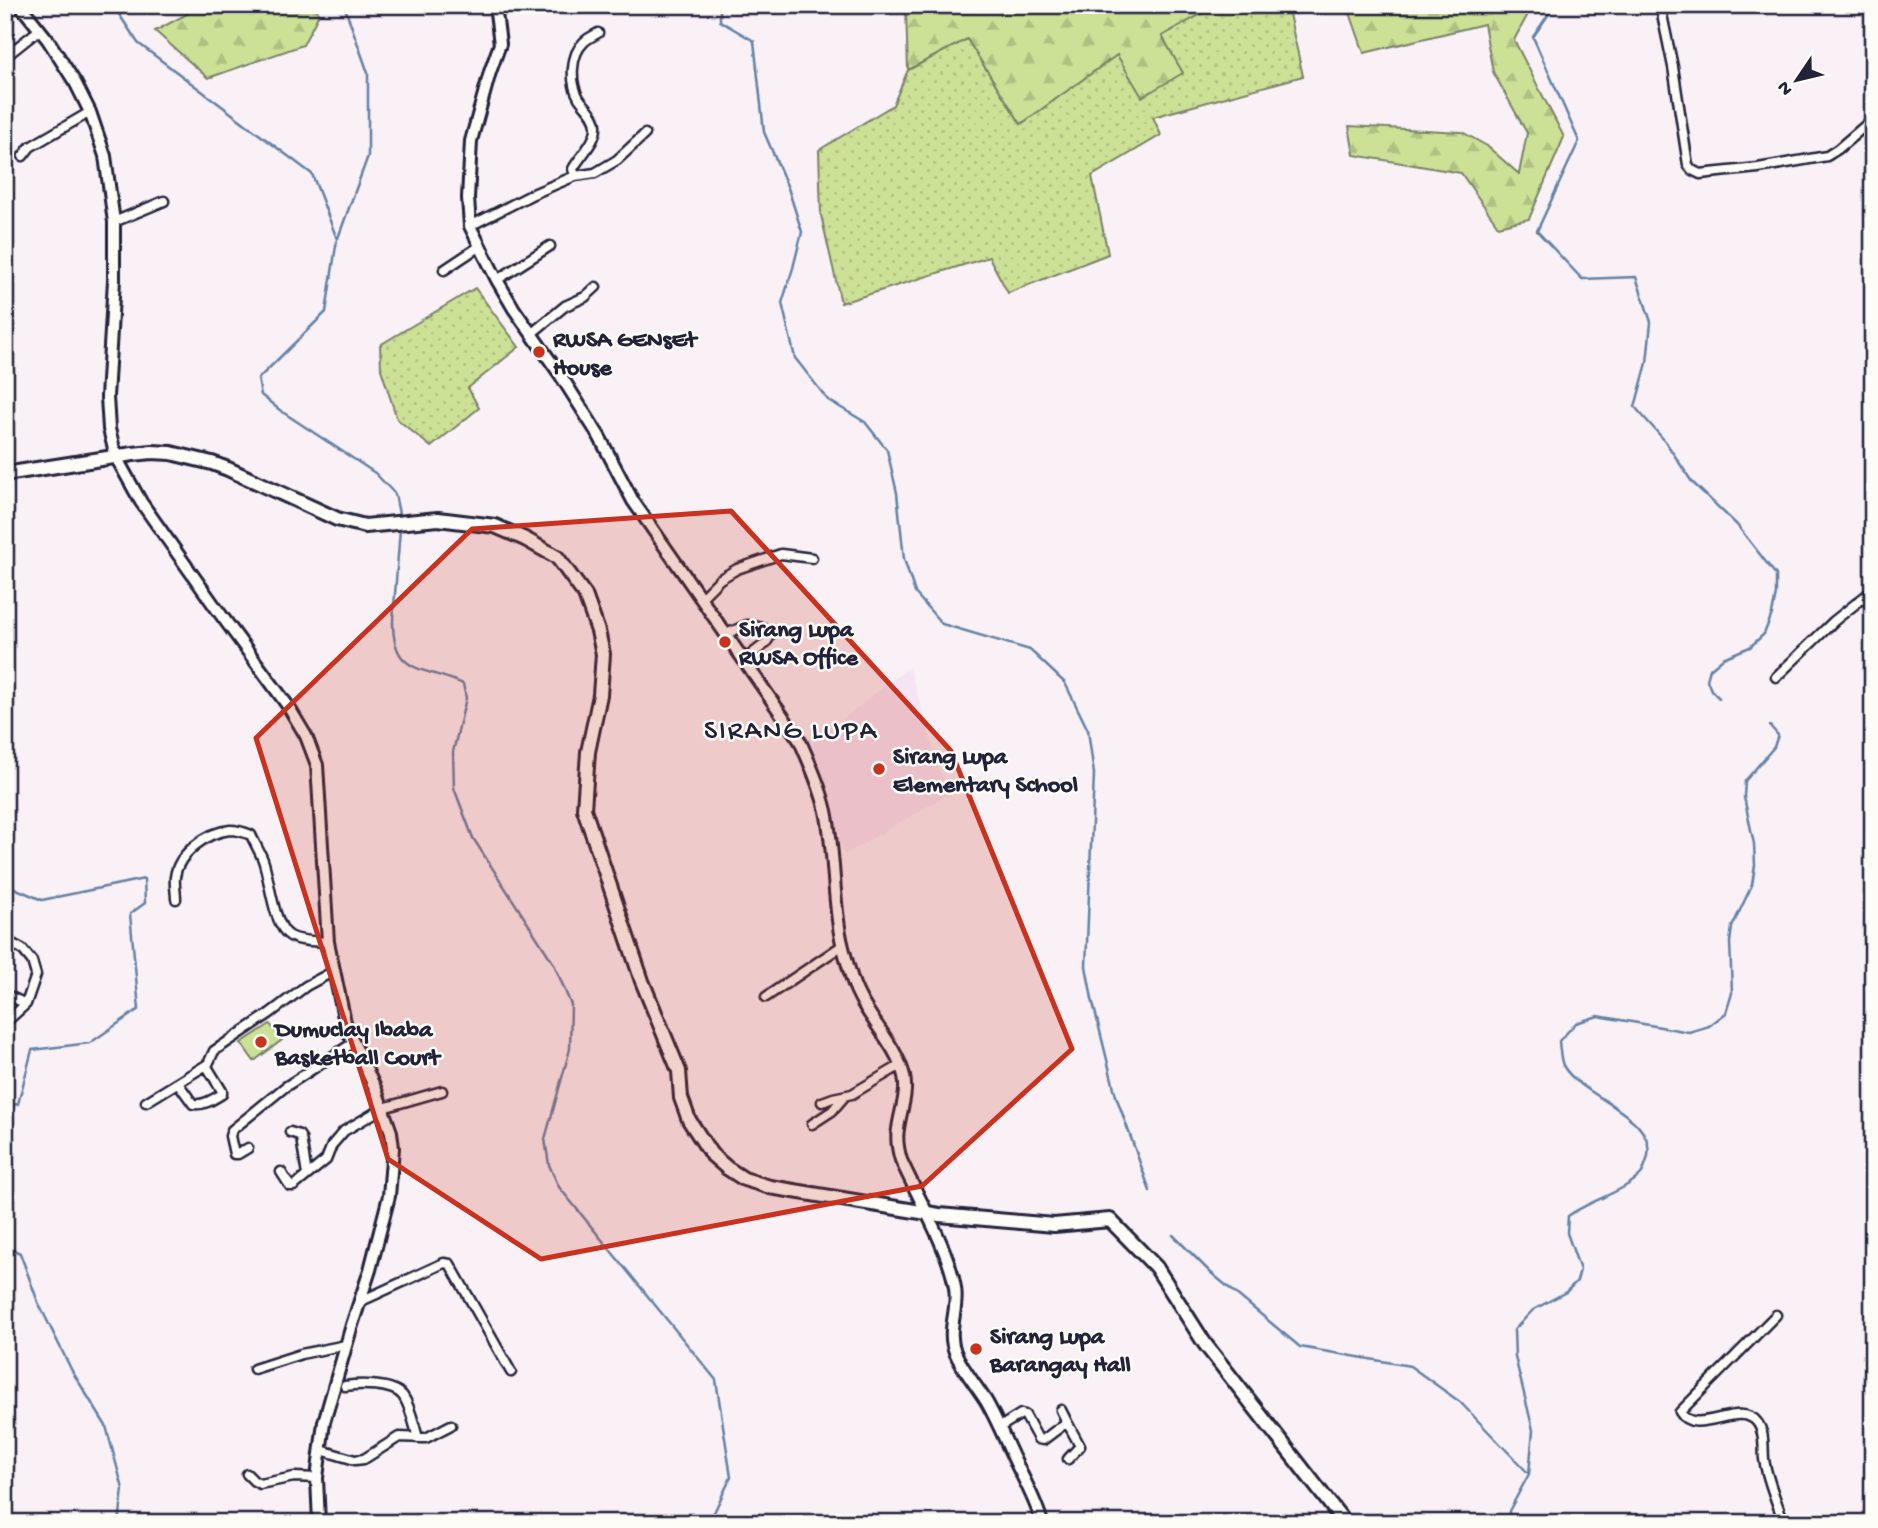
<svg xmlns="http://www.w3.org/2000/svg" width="1878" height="1528" viewBox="0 0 1878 1528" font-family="'Gochi Hand',sans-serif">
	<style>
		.built { fill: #f4e4f4 }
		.grass { fill: url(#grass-dots); stroke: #778268; stroke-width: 2 }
		.forest { fill: url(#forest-firs); stroke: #778268; stroke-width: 2 }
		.pitch { fill: #cce196; stroke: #778268; stroke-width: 2 }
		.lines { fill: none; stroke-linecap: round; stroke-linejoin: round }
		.stream { stroke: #6381a5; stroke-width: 2.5 }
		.street-casing { stroke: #22223b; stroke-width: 13 }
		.secondary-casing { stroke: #22223b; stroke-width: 16 }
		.primary-casing { stroke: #22223b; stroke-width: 18 }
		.street { stroke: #fdfcf7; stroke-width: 8 }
		.secondary { stroke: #fdfcf7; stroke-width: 10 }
		.primary { stroke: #fdfcf7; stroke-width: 12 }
		.marked { fill: #c8321e; fill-opacity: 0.2; stroke: #c8321e; stroke-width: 5; stroke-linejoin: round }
		.poi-dot { fill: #c8321e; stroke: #fdfcf7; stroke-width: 2.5 }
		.labels { text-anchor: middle; stroke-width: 5; stroke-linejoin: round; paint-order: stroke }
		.poi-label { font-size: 24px; font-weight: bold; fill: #22223b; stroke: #fdfcf7; text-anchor: start }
		.quarter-label { font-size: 28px; letter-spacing: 2px; fill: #22223b; stroke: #fdfcf7 }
	</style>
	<defs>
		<pattern id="grass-dots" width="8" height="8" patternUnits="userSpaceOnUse" patternTransform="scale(1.75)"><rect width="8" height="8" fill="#cce196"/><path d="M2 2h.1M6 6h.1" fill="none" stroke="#afc182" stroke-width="1.8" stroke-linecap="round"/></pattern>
		<pattern id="forest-firs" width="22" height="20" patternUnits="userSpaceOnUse" patternTransform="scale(1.75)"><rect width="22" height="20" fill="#cce196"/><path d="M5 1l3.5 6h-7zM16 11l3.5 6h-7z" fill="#afc182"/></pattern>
	</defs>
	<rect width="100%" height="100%" fill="#f9f1f6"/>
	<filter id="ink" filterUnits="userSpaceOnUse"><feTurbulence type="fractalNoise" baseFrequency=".0143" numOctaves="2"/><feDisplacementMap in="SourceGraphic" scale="14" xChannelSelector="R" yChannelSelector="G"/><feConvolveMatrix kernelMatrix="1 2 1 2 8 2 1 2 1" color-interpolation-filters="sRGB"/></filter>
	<g filter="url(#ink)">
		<path class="built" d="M909,667L947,795L844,855L812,743Z"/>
		<path class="grass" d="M1217,5H1287L1303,76L1153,117L1161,135L1092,176L1108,254L1008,293L989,257L841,303L821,215L819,150L893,105L908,70L967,39L1021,124L1117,54L1182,74L1162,36Z
			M475,288L519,347L468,388L479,408L431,447L397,419L381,369L380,345Z"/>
		<path class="forest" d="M178,5H317L318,16L303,45L208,78L155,31L187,14Z
			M944,5H1217L1162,36L1183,73L1142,97L1117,55L1021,124L967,39L908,70L906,10Z
			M1355,5H1533L1514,40L1564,137L1529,219L1498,226L1461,173L1354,155L1349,126L1462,132L1487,146L1519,174L1527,133L1493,72L1484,24L1364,53L1348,7Z"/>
		<path class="pitch" d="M270,1024L282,1040L254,1061L241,1043Z"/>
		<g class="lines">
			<path class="stream" d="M113,5L138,43L312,174L337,239L326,312L258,379L261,395L281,411L375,473L395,494L400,519
				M720,5V21L754,41L764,132L788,188L802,232L793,268L782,303L795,358L828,400L865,422L887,450L897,493L904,559L915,593L942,624L1030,650L1065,683L1088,730L1094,774L1086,966L1092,999L1116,1096L1150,1191
				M1555,5L1533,37L1579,141L1537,231L1582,279L1636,277L1651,322L1647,363L1635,407L1665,441L1692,482L1737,525L1776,575V594L1772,614L1764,634L1750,647L1723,658L1710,669L1707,680L1711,690L1719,698
				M338,238L368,156V73L344,5
				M400,529L393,620C392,676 424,666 463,684L466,698L453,752L454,788L473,838L554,964L571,1005L570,1049L545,1139L549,1165L559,1187L716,1380L731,1477L709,1523
				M5,884L42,900L144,879L145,903L130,914L139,1009L90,1043L32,1050L18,1104L5,1106
				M1173,1235L1210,1272L1300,1347L1410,1366L1460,1402L1529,1474
				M5,1246L20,1253L38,1302L72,1371L106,1426L123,1489L119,1523
				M1509,1523V1511L1529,1474L1533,1430L1515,1357L1514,1330L1533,1310L1566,1292L1577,1281L1580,1270L1567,1233L1568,1216C1588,1201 1627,1191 1642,1173C1643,1171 1645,1165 1646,1163C1664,1117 1583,1099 1564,1067C1560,1061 1560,1049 1559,1041L1576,1023L1598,1016L1689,1032L1709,1026L1726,1013L1732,993L1730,942L1732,927L1752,885L1755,865L1754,844L1744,797L1745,781L1774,747L1778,735L1770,726"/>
			<defs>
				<path id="street" d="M1660,5L1673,67L1688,165L1692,170L1700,174L1758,168L1827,156L1838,149L1873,119
					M5,57L39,30
					M23,156L30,147L90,112
					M575,176L573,169C580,156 597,141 596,126C596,115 585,107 579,98C570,83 570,55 584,42C588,38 593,36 598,33
					M114,222L164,201
					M470,226L533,194L575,176L595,173L617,160L645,134
					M444,270L480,246
					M497,280L550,246
					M531,334L565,306L585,297L596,287
					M701,598L720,579L737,569L781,554L812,558
					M726,634L747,625L763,628L769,638L765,644L744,660
					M1776,677L1834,621L1873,590
					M176,899C176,892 174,884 175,877C178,853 208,832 230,830C238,830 244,832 251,835C255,844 260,852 263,860C270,879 273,926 290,936C300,942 316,941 328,942
					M5,940L22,949L32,961L36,975L26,1004L5,1023
					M5,994L26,1004
					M766,997L843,945
					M178,1083L193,1104C203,1106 214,1099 222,1094V1091L206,1065
					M146,1102L208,1064L214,1051L269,1014L306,986L334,971
					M822,1102L833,1098L852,1094L901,1065
					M812,1124L832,1111L844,1097
					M290,1132L299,1135L301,1138L307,1175
					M248,1148L238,1154H234L230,1136L232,1130L285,1087L353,1043
					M281,1172L290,1186H294L326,1160L332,1145L344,1131L383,1108L442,1091
					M359,1302L444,1263L450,1264L511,1372
					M1776,1315L1680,1412C1695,1438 1739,1400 1757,1422C1765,1432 1763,1447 1764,1459C1767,1480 1777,1502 1784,1523
					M254,1369L301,1354L346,1345
					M345,1386C359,1384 393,1383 403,1396C411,1407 414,1425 418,1438
					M1067,1422L1080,1446L1068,1459
					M1000,1427L1021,1414L1025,1415L1038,1439L1043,1440L1067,1422L1061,1410
					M321,1450L355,1460L364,1459L399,1437L426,1438L451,1425
					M247,1474L254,1481L260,1484L294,1477L317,1478"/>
				<path id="secondary" d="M20,5L48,40L76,84L90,112L105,156L114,222V280L107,397L109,429L116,457L141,502L216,608L288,706L306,736L317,765L328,942L346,1027L376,1090L391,1132L393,1148L389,1196L370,1270L352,1325L324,1422L317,1478L319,1523
					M495,5L500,44L490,72L471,141L468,198L470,226L497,280L514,309L561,376L599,436L633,501L800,741C810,764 820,786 826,811C834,849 833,889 839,927C841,944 847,962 852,979C863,1015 896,1042 904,1076C908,1094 900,1112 898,1129C896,1140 898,1150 901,1160C918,1198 949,1249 955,1288C959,1310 946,1330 955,1352C962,1369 976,1385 986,1401C997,1420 1005,1440 1014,1459C1024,1480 1036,1500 1042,1523"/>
				<path id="primary" d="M5,474L133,454L152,452L171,453L212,463L228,469L337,519L365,526L438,519L495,526L525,539L557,557L585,595L598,631L603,654L600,695L588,752L584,809L642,981L679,1071L681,1098L689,1120L711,1154L727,1168L744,1179L770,1187L939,1215L1054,1225L1110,1220L1156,1267L1205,1344L1345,1523"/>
			</defs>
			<use href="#street" class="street-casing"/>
			<use href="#secondary" class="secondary-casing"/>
			<use href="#primary" class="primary-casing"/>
			<use href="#street" class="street"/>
			<use href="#secondary" class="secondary"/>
			<use href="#primary" class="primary"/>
		</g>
	</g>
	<path class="marked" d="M731,511L951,751L1072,1049L922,1186L541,1259L388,1159L256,738L472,529Z"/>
	<g class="poi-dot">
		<circle cx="539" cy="352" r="7"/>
		<circle cx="725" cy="642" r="7"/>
		<circle cx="879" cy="769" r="7"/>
		<circle cx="261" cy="1042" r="7"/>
		<circle cx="976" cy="1349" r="7"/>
	</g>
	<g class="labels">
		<g class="poi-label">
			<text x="553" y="346">RWSA GENsEt<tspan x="553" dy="28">House</tspan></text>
			<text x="739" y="636">Sirang Lupa<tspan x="739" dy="28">RWSA Office</tspan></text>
			<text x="893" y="763">Sirang Lupa<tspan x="893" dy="28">Elementary School</tspan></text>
			<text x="275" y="1036">Dumuclay Ibaba<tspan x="275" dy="28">Basketball Court</tspan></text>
			<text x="990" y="1343">Sirang Lupa<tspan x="990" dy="28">Barangay Hall</tspan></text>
		</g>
		<g class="quarter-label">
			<text x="791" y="738">SIRANG LUPA</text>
		</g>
	</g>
	<rect width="1878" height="1528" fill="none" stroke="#fdfcf7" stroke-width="28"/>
	<rect x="14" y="14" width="1850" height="1500" fill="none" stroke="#22223b" stroke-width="2.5" filter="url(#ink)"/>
	<g transform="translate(1797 80) rotate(235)" stroke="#fdfcf7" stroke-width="5" paint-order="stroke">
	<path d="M0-5L12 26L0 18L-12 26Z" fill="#22223b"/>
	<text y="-10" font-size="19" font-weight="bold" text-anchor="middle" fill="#22223b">N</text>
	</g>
</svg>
